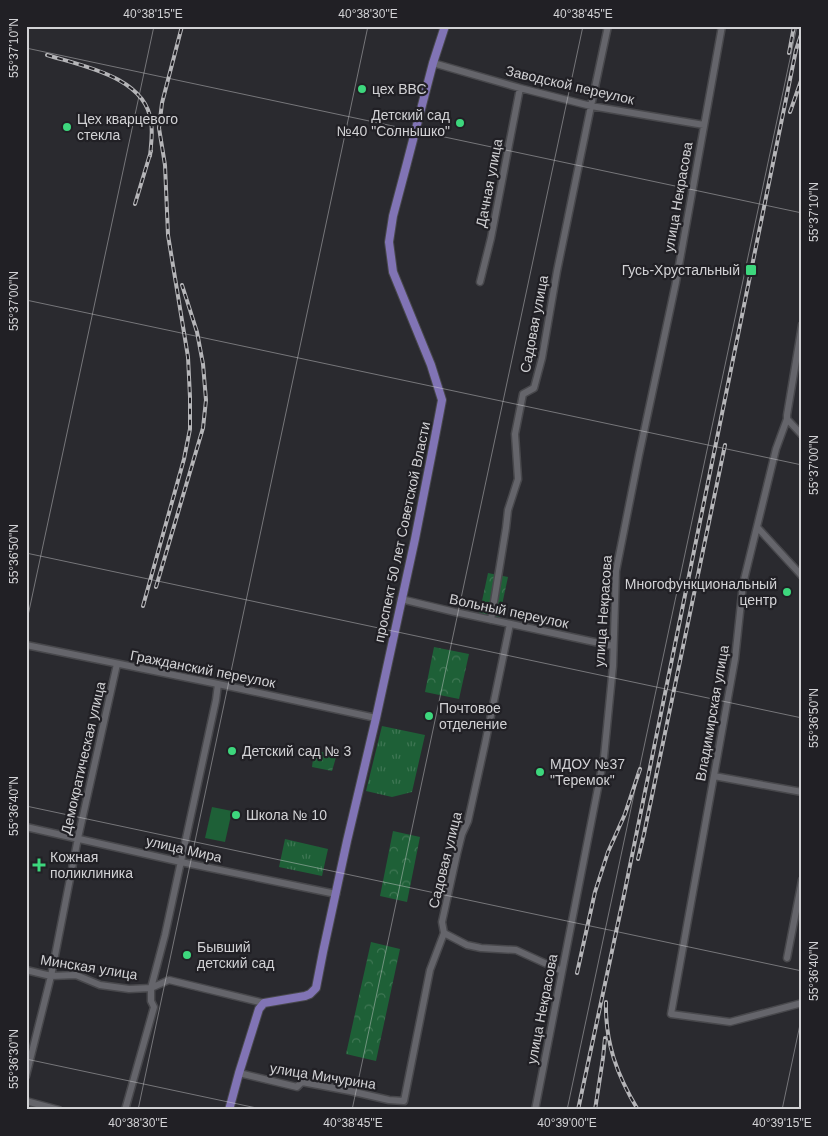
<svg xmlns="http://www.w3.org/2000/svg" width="828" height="1136" viewBox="0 0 828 1136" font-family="Helvetica,sans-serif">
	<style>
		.grass { fill: url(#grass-tufts) }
		.park { fill: url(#park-crowns) }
		.pitch { fill: #1e6037 }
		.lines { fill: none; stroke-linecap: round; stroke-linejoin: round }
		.minor-casing { stroke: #48484c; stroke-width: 9 }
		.major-casing { stroke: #48484c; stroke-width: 10 }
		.minor { stroke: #65656b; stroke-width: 6 }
		.major { stroke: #8174b5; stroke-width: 8 }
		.rail-casing { stroke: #b5b5b8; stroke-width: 4 }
		.rail { stroke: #212025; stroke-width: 2; stroke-dasharray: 5.5; stroke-linecap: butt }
		.ticks { fill: none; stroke: #d2d2d5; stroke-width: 1; stroke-opacity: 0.45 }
		.poi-dot { fill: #3dd77d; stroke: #212025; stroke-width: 2 }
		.labels { text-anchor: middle; stroke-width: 4.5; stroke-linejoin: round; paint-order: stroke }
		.street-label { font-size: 14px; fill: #d2d2d5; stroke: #212025 }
		.poi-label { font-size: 14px; fill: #d2d2d5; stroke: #212025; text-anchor: start }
		.neatline { fill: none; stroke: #d2d2d5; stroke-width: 2 }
		.ticks-label { font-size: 12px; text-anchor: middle; fill: #d2d2d5 }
	</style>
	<defs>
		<pattern id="grass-tufts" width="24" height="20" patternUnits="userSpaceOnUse" patternTransform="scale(1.25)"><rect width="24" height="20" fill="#1e6037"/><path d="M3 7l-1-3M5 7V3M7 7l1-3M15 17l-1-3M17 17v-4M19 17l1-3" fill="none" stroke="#3e7653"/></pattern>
		<pattern id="park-crowns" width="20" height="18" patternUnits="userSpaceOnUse" patternTransform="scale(1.25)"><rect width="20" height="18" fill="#1e6037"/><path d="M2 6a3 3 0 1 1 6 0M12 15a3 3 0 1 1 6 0" fill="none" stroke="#3e7653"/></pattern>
	</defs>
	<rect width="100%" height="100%" fill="#2a2a2f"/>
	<path class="grass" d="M382,726L425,735L412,792L392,797L366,791Z
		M285,839L328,849L322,876L279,867Z"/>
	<path class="park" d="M488,573L508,577L499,619L479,615Z
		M434,647L469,654L459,699L425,692Z
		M314,751L337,754L332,771L312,767Z
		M393,831L420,837L407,902L380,896Z
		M371,942L400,949L376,1061L346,1054Z"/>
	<path class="pitch" d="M212,807L232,811L225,842L205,838Z"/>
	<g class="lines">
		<defs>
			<path id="minor" d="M433,63L520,88L591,106L704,125
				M480,282L491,238L520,88
				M802,325L787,415V419L802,435
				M787,419L776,449L743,584L735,659L671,1014L730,1022L802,1003
				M757,527L802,576
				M401,599L455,612L613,646
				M491,620L506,528L508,510L518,479L515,434L523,394L534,388L542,358L557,271L591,106L608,26
				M26,645L218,684L376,718
				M714,776L802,792
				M26,827L181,862L336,894
				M444,933L467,945L481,948L516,950L562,971
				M787,958L802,880
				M26,970L51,976L76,975L100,985L129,989L151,988L169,980L264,1003
				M239,1073L297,1087L302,1082L350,1091L389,1100L404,1101L430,970L444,933L442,922L457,854L462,834L468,821L485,744L510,624
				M26,1076L51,976L78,838L117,664
				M26,1101L59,1110
				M125,1110L154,1007L151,1001V988L165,935L216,700L218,684
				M535,1110L604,757L613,666L616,571L639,455L676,282L722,26"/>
			<path id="major" d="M229,1110L239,1073L259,1009L264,1003L305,996L310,994L316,988L323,952L347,841L376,718L415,539L435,437L442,400L431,365L393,272L389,242L393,216L407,163L433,63L445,26"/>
		</defs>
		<use href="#minor" class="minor-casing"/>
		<use href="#major" class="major-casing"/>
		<use href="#minor" class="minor"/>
		<use href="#major" class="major"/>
		<defs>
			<path id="rail" d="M789,53L794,26
				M47,55C82,66 146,77 151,122C153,133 151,145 150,156
				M790,112L802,78
				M135,204L151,151
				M156,587L203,428L206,400L203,364L197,332L182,285
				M143,606L184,459L190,429V397L188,357L168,235L165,165L159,128L162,103L182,26
				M638,859L644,834L725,445
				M577,973L595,892L608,852L625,814L640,769
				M606,1002C605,1043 617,1075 638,1110
				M578,1110L624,895L796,50L802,32
				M595,1110L603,1058L605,1038"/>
		</defs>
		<use href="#rail" class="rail-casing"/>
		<use href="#rail" class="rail"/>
	</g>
	<path class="ticks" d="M26,48L802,213M26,300L802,465M26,553L802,718M26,625L154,26M26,806L802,971M26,1059L266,1110M138,1110L368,26M352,1110L583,26M567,1110L797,26M782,1110L802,1015"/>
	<g class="poi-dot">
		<circle cx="362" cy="89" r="5"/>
		<circle cx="460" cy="123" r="5"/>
		<circle cx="67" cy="127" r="5"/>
		<rect x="745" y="264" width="12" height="12" rx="2.5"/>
		<circle cx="787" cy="592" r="5"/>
		<circle cx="429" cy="716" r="5"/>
		<circle cx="232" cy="751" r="5"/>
		<circle cx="540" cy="772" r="5"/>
		<circle cx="236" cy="815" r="5"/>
		<path d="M36.5 857.5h5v5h5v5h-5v5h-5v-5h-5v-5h5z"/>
		<circle cx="187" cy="955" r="5"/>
	</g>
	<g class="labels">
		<g class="street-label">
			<text transform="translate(570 85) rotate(13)" y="5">Заводской переулок</text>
			<text transform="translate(489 183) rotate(-79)" y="5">Дачная улица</text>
			<text transform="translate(678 197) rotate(-80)" y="5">улица Некрасова</text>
			<text transform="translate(534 324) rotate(-79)" y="5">Садовая улица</text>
			<text transform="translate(402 532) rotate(-78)" y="5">проспект 50 лет Советской Власти</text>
			<text transform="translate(509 611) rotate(12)" y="5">Вольный переулок</text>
			<text transform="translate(603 611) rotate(-86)" y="5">улица Некрасова</text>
			<text transform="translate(203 669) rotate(11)" y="5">Гражданский переулок</text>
			<text transform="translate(712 713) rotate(-80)" y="5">Владимирская улица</text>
			<text transform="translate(83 758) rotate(-77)" y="5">Демократическая улица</text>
			<text transform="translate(184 849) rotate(13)" y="5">улица Мира</text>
			<text transform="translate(445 860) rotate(-76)" y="5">Садовая улица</text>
			<text transform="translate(89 967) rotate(9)" y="5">Минская улица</text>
			<text transform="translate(542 1009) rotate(-79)" y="5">улица Некрасова</text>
			<text transform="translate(323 1076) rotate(9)" y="5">улица Мичурина</text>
		</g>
		<g class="poi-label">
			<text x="372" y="94">цех ВВС</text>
			<text x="450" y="120" text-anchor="end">Детский сад<tspan x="450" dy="16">№40 "Солнышко"</tspan></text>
			<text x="77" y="124">Цех кварцевого<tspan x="77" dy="16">стекла</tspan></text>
			<text x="740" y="275" text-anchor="end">Гусь-Хрустальный</text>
			<text x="777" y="589" text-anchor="end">Многофункциональный<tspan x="777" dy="16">центр</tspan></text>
			<text x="439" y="713">Почтовое<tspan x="439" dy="16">отделение</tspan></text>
			<text x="242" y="756">Детский сад № 3</text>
			<text x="550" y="769">МДОУ №37<tspan x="550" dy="16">"Теремок"</tspan></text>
			<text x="246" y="820">Школа № 10</text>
			<text x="50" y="862">Кожная<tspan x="50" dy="16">поликлиника</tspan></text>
			<text x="197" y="952">Бывший<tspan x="197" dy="16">детский сад</tspan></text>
		</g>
	</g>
	<rect width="828" height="1136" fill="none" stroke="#212025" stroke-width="55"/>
	<rect x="28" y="28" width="772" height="1080" class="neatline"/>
	<g class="ticks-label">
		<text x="153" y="18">40°38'15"E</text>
		<text x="368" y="18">40°38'30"E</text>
		<text x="583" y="18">40°38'45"E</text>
		<text transform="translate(14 48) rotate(-90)" y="4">55°37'10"N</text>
		<text transform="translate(814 212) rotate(-90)" y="4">55°37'10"N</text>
		<text transform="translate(14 301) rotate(-90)" y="4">55°37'00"N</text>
		<text transform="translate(814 465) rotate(-90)" y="4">55°37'00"N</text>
		<text transform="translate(14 554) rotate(-90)" y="4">55°36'50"N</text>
		<text transform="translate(814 718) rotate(-90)" y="4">55°36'50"N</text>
		<text transform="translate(14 806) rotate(-90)" y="4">55°36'40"N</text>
		<text transform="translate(814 971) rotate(-90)" y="4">55°36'40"N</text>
		<text transform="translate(14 1059) rotate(-90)" y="4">55°36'30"N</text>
		<text x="138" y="1127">40°38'30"E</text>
		<text x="353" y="1127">40°38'45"E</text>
		<text x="567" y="1127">40°39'00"E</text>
		<text x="782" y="1127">40°39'15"E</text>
	</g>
</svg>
